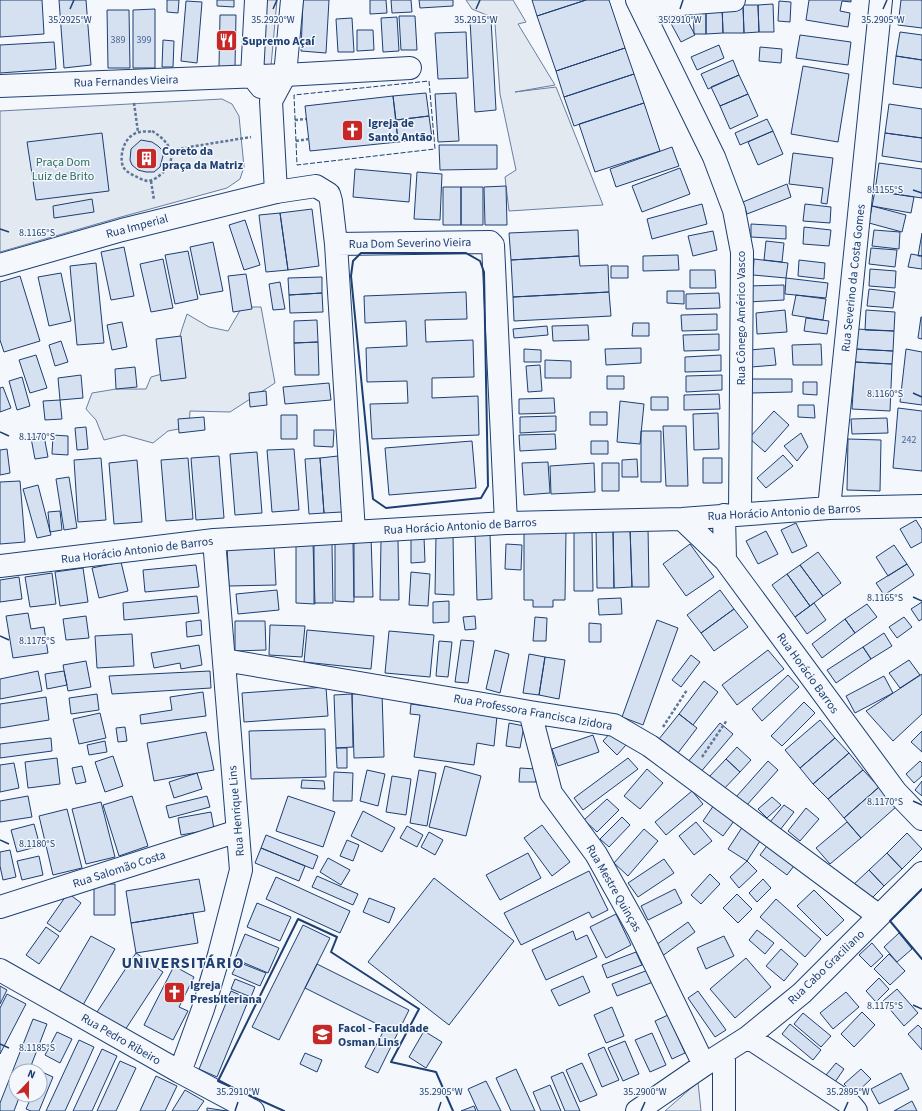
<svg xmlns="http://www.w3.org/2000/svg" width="922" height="1111" viewBox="0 0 922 1111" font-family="'Source Sans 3',sans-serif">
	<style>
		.green { fill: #e3e9f0; stroke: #687fa3 }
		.parking { fill: #e3e8f0; stroke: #687fa3 }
		.building { fill: #d5e0f0; stroke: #1d3f73 }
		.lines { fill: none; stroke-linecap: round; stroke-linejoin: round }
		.minor-casing { stroke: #1d3f73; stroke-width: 24 }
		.major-casing { stroke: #1d3f73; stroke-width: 24 }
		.path { stroke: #5e769c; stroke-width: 2.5; stroke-dasharray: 3 2; stroke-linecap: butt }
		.minor { stroke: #f4f7fb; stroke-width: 22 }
		.major { stroke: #f4f7fb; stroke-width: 22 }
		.fence { stroke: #1d3f73; stroke-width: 1; stroke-dasharray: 5 2; stroke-linecap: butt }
		.wall { stroke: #1d3f73; stroke-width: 2 }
		.ticks { fill: none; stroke: #1d3f73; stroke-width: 1.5 }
		.labels { text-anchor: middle; stroke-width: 3; stroke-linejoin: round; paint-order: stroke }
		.number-label { font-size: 10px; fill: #4b6792 }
		.poi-label { font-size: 12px; font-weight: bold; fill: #1d3f73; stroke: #f4f7fb; text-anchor: start }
		.street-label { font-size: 12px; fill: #1d3f73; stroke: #f4f7fb }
		.park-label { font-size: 12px; fill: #2c6c60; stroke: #f4f7fb }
		.district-label { font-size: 16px; font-weight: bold; letter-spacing: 1px; fill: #1d3f73; stroke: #f4f7fb }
		.ticks-label { font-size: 10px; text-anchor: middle; fill: #1d3f73; stroke: #f4f7fb; stroke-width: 3; stroke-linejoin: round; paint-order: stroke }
	</style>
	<rect width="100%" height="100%" fill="#f4f7fb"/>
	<path class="green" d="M466,0H513L526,22L518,24L555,85L515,92L556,87L603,205L509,211L505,177L516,170L500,94L495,24L489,16L472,9Z
		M222,99L232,104L239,116L244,167L240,179L227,188L121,217L0,252V111Z
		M242,307H261L275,383L230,412L190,411L189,427L168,431L153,443L124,435L104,440L96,420L86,409L92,393L116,389H146L151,377L169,372C176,352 180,333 187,314L209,327L228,331Z
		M698,1082L701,1111H665Z"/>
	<path class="parking" d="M266,0H277L271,66H262Z"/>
	<path class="building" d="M0,0H42L44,34L0,37Z
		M59,0H86L91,65L64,68Z
		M167,0H179L178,13L167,12Z
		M217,0H234V7L217,6Z
		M303,0H329L326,53L301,51Z
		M370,0H386L387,13L370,14Z
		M391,0H411L412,12L392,13Z
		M419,0H453V6L420,8Z
		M532,0H586L537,16Z
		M586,0H609L625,48L556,71L537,16Z
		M809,0H851V2L842,1L840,11L850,13L848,27L806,20Z
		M901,0H922V28L898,25Z
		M186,1L202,2L197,63L181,61Z
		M779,1L791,2L790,22L778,21Z
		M773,4L774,32H759L758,5Z
		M743,5L744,33H723L722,6Z
		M743,5H758L759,32L744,33Z
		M706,6V34H694L693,7Z
		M706,6H722L723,33L706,34Z
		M155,9V68H133V10Z
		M107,10H129L130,68H108Z
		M682,10L695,35L681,42L668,18Z
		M220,15H236L235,67H219Z
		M399,16H415L417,50H401Z
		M397,17L399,51L383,52L381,18Z
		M352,18L354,52H338L336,19Z
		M491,19L496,110L475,112L470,20Z
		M357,30H373L374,50L357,51Z
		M466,32L468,78L438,79L435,33Z
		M900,32L922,35V60L896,56Z
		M800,35L851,42L848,65L796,58Z
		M163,40L174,41L173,67H162Z
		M54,42L56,69L0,73V45Z
		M719,45L724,58L697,70L691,57Z
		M760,47L782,49L781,63L759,61Z
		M625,48L634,74L564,97L556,71Z
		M896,56L922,60V88L893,84Z
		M733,60L739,75L708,89L701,74Z
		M803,66L849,74L838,142L791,134Z
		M634,74L644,103L574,126L564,97Z
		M739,75L748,94L720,106L711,87Z
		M426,93L429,116L396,120L393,96Z
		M456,93L459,141L438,142L435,94Z
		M748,94L758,116L730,129L720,106Z
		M393,96L398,142L310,151L305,106Z
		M644,103L660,151L595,172L579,124Z
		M889,104L922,109V138L885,133Z
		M429,116L432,138L398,142L396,120Z
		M767,119L773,131L740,145L735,133Z
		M773,131L783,154L758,165L748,142Z
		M102,133L109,191L36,200L27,142Z
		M885,133L922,138V162L882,156Z
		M141,140L152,142L158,146L164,152L160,167L154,172H146L138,170L132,165L130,160L131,149Z
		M439,145H497V169L440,170Z
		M672,147L679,166L616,187L610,169Z
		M793,153L833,158L827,204L821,203L823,188L789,184Z
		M879,163L922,169V198L875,191Z
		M680,168L690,194L642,212L632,186Z
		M355,169L411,174L409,202L353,197Z
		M417,172L442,174L440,220L414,219Z
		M787,184L791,197L747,214L743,202Z
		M506,186L507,225H485L484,187Z
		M443,187H461V225H443Z
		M461,187H483V225H461Z
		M875,191L914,197L911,213L872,206Z
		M92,199L94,212L54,218L53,206Z
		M702,204L707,224L652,239L647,219Z
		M805,204L831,207L830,223L803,221Z
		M872,206L906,215L902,232L869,223Z
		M312,209L319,266L288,270L280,213Z
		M280,213L288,270L266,272L259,215Z
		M245,220L260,265L244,270L229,225Z
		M751,224L786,226V239L751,237Z
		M804,227L831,230L829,246L803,244Z
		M578,230L579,256L511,260L509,233Z
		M874,230L900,232L899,249L872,246Z
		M713,231L717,250L693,256L688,236Z
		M922,233V256H918Z
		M766,241L784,243L782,262L764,260Z
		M213,242L223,291L200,295L190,247Z
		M124,247L134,296L111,300L101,252Z
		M871,248L897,250L895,267L869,264Z
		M188,251L198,299L175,304L165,255Z
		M911,254L922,256V269L908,267Z
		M678,255L679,270L643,271V256Z
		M579,256L580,266L608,265L609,292L513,297L511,260Z
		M163,259L173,308L151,312L140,264Z
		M754,259L788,263L786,278L753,275Z
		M799,260L825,263L824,279L798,276Z
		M96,263L104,343L77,345L70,266Z
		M611,266H628V278H611Z
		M870,269L896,271L895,288L869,286Z
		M690,270H715L716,288H690Z
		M61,273L71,321L49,326L38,277Z
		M246,274L252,309L233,312L228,276Z
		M20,276L40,341L4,352L0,340V282Z
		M322,277V293L289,295L288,278Z
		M786,278L828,283L826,298L785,294Z
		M280,282L285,309L273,310L269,284Z
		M784,285V300L748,302V286Z
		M869,289L895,292L893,308L867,306Z
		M667,291H684V304L667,303Z
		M466,292L467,319L425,320L426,342L473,340L474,377L432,378V398L478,396L479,435L372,439L370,404L408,403L407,381L367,382L366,348L407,346L406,321L365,323L364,296Z
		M609,292L611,316L514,321L513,297Z
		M322,293L323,312L290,313L289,295Z
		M719,293L720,308L686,309V294Z
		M796,295L826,299L823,320L792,315Z
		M785,310L787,332L757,334L756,313Z
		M866,310L895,312L894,331L865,330Z
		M717,314V330L682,331L681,315Z
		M921,317H922V339L918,338Z
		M806,318L829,321L827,334L804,331Z
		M317,320L318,342L294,343V321Z
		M122,322L127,347L112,350L107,325Z
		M633,323H649V336H632Z
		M588,325L589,340L553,341L552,326Z
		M547,326L548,335L514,338L513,329Z
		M856,329L894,331L893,351L855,349Z
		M719,334V350L684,351L683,335Z
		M181,336L186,378L161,381L156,339Z
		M61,341L68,362L55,366L49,345Z
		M318,342L319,375H295L294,343Z
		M821,344L822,365H793L792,345Z
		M641,348V363L606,365L605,349Z
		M774,348L776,365L751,367L749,350Z
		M524,349L541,350V362H524Z
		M855,349L893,351L892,364L855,362Z
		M906,349L922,352V405L900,402Z
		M36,355L47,388L30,393L19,360Z
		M721,355V371L685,372V357Z
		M545,360L571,361V378H545Z
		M855,362L892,364L890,411L852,409Z
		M540,365L542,391L528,392L526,366Z
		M135,367L137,387L116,389L115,369Z
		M81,375L83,398L60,400L58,378Z
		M722,375V390L686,392V376Z
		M607,376H624V389H607Z
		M22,377L30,406L17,410L9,381Z
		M751,379H792V392L751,393Z
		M803,382H817V395L803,394Z
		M329,383L331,400L285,404L283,387Z
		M3,387L11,408L0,412V388Z
		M266,391L267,405L250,407L249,393Z
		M719,394L720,409L684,410V395Z
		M651,397H668V410H651Z
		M554,398L555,413L519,414V399Z
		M60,400L62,419L45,420L43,401Z
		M620,401L644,404L640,444L617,442Z
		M798,405H814L815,418L798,417Z
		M898,408L922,411V471L893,468Z
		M774,411L789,425L765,452L749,438Z
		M590,412H607V425H590Z
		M718,413L719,449L694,450L693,414Z
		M281,415H297V439H281Z
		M556,416V431L520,433V417Z
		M204,417L205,430L179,433L178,419Z
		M887,418L888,433L852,434L851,419Z
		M663,426H686L688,486H666Z
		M86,427L88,449L77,450L75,428Z
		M314,430H334L333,447L314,446Z
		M641,431H661V482H641Z
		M801,433L808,447L797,461L784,446Z
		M555,434L556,449L520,451L519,435Z
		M53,435L68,436V455L52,454Z
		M44,436L48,457L35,459L31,438Z
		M848,439L881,440L880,491L847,490Z
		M472,441L476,488L389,495L385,448Z
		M591,441H608V454H591Z
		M7,449L10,473L0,475V450Z
		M294,449L299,510L272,512L267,450Z
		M257,452L262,513L235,515L230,454Z
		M783,455L793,466L766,488L757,478Z
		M219,456L224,518L196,520L191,458Z
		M338,456L342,512L324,513L320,458Z
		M101,458L106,520L78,522L74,460Z
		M188,458L193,519L166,521L161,460Z
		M320,458L324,513L309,514L305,459Z
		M703,458H722V483H703Z
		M637,459L638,477H622V460Z
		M137,460L142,522L114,524L109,463Z
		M548,462L550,493L524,495L522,463Z
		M594,463L595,492L551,494L550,466Z
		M602,463H619V491H602Z
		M69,477L77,528L64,530L56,479Z
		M20,481L25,542L0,544V482Z
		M38,485L51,535L37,538L23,489Z
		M60,511L62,530L50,532L48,512Z
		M916,520L922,530V542L911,548L900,529Z
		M796,523L807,546L792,553L781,530Z
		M648,527L649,587H632L630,528Z
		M596,528H613L614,588H597Z
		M613,528H630L632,587L614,588Z
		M524,530L566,531L565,600H553V607H533V600H524Z
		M574,531H592L593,591H574Z
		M766,531L778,554L758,564L746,541Z
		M475,533H490L492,599L477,600Z
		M436,535H453L454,595L435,594Z
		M371,537L373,597H354V538Z
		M411,537H424L425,562L411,563Z
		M381,540H398L399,600H380Z
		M335,542H353L354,602L335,601Z
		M313,543L315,604L296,603V544Z
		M314,543H332L333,603H314Z
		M506,544L522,545L521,570L505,569Z
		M690,544L714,577L686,596L663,564Z
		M274,545L276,585L229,586L227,546Z
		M894,545L907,564L888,576L876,557Z
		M818,552L841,583L823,596L800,565Z
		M121,562L128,591L99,598L92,568Z
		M907,564L914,575L884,595L876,583Z
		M196,565L199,587L145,592L143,570Z
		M800,565L823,596L810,606L787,574Z
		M83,568L88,602L60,606L55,572Z
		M411,572L430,574L428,606L409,605Z
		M52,573L56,604L30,607L25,577Z
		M787,574L810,606L795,617L772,585Z
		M19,577L22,599L0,602V580Z
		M277,590L279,610L238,614L236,594Z
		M720,590L734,609L701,633L687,615Z
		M197,596L199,613L124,620L123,603Z
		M621,598L622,614L599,615L598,599Z
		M449,601V622L433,623V602Z
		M922,602V619L919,621L911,609Z
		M814,603L826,620L807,634L795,617Z
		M867,604L877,617L855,633L845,619Z
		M734,609L748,627L714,651L701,633Z
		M28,613L31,629L44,627L48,653L13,658L6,616Z
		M86,616L89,638L66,640L63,619Z
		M475,616L476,629L465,630L463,617Z
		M535,617L547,618L546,641H533Z
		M904,617L912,627L897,638L889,627Z
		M845,619L855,633L822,658L812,644Z
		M201,620L202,635L187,637L186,622Z
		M657,620L678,628L643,725L622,717Z
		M235,621H265L266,650L235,651Z
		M589,623L601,624V642H589Z
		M270,625L305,626L302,657L269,655Z
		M307,630L374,636L371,669L304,662Z
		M389,631L434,635L430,677L385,673Z
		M884,633L892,646L871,659L863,647Z
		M132,634L134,666L97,668L95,636Z
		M461,640L474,641L468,683L455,682Z
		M439,641L452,642L448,677L436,676Z
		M199,645L202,665L181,669L180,663L154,668L151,653Z
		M863,647L871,659L836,683L827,670Z
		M495,650L509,654L500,693L486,689Z
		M768,650L784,669L737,705L722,685Z
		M529,654L545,657L539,695L523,693Z
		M691,655L700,662L681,687L672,680Z
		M545,657L565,660L559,699L539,695Z
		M909,660L920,675L900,688L889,673Z
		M86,661L91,687L68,691L63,665Z
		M38,671L42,691L0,699V679Z
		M64,671L67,685L47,689L45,674Z
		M210,671L211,688L112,694L109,676Z
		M922,674V714L893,741L866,711Z
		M788,675L799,687L762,721L752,709Z
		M884,676L893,693L855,713L846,696Z
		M704,681L718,692L693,725L679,714Z
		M326,687L328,716L244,722L242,693Z
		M203,692L206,716L141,724L140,715L172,710L170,697Z
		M382,693L384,757L354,758L352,694Z
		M97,694L99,710L71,714L69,698Z
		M352,694L353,747L336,748L334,695Z
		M46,697L49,720L0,728V704Z
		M804,702L815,713L782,746L771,736Z
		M411,704L497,716L494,746L477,743L474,765L414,757L420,715L410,714Z
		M100,713L106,738L79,744L73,719Z
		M679,714L697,728L678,753L659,739Z
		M820,720L835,738L800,768L785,750Z
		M509,723L524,726L520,748L506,746Z
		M720,723L733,734L699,774L687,763Z
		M125,727L127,741L118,742L116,728Z
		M325,729L326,777L251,779L249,731Z
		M612,731L626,745L617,755L603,741Z
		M922,731V752L911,742Z
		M206,732L214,770L154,781L147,743Z
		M593,735L599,752L558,766L552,749Z
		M51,738L52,751L0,758V744Z
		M835,738L849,753L813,784L800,768Z
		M105,741L107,752L89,755L87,745Z
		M737,747L751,760L740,772L726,759Z
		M336,748H347V768H337Z
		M849,753L863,770L828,799L813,784Z
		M113,756L123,786L105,792L95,762Z
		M57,758L60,784L28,788L25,762Z
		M628,758L638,769L583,810L574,798Z
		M726,759L740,772L722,791L708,778Z
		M768,761L778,770L746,806L736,797Z
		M920,761L922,763V776L914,783L906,774Z
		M14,763L19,788L0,792V765Z
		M82,766L86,782L76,784L72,768Z
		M445,766L481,776L466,836L429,827Z
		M520,768L536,769V782H519Z
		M647,769L663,783L640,809L624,796Z
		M367,770L385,774L378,806L360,801Z
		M419,770L436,773L427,826L410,823Z
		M863,770L879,787L844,818L828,799Z
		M334,772L353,773L352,801H333Z
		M197,773L202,789L174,798L169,782Z
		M392,776L411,779L406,815L386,812Z
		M302,780L324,781L325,789L301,788Z
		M922,781V796L915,790Z
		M879,787L896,807L861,838L844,818Z
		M692,791L703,804L666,835L655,822Z
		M28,796L32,817L0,822V801Z
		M132,796L148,846L119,856L103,805Z
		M207,796L210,807L169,818L166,806Z
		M288,796L335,812L323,847L276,831Z
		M772,797L781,805L767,818L758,809Z
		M607,799L619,810L597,832L584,820Z
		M101,802L115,857L86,864L72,809Z
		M716,802L737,817L723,836L703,821Z
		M784,805L794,812L780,830L770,822Z
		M806,808L819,819L800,841L788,831Z
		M67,809L82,868L53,875L39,816Z
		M363,811L395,828L382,852L351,836Z
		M211,812L214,829L181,835L178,818Z
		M622,817L630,825L609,847L600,839Z
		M696,822L712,841L694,855L679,836Z
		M847,822L861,838L830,864L816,848Z
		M34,824L40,846L17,852L11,830Z
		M542,825L570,862L552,876L524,838Z
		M407,826L423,835L417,847L400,838Z
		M743,826L762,838L747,861L728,849Z
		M644,829L658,841L628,876L614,863Z
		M429,832L443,840L435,855L421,847Z
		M907,833L922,849L902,869L887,853Z
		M266,835L318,856L313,869L261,848Z
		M347,840L359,845L353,861L340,856Z
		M770,842L797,862L787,875L760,855Z
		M261,848L305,866L299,881L255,863Z
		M10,850L16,877L3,880L0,866V852Z
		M528,853L541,878L500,900L486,875Z
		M887,853L902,869L884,886L869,870Z
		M39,856L43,875L22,880L17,861Z
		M328,858L350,870L341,885L320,872Z
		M664,859L674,873L638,897L628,883Z
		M747,861L757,871L739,888L730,877Z
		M869,870L884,886L868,902L852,886Z
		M589,871L608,910L592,918L589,912L521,945L504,913Z
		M710,874L720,884L701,904L691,895Z
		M317,876L358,894L353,905L312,887Z
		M276,877L350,911L340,933L266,899Z
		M434,878L514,941L449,1025L368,962Z
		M199,879L205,911L131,923L126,891Z
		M763,879L771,888L757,902L749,893Z
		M94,884H115V915H94Z
		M675,889L682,903L648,920L641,906Z
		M814,890L844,920L827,936L797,906Z
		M68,893L81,903L60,932L47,923Z
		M737,894L752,909L738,923L723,908Z
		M369,898L395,908L389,923L363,912Z
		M776,899L821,939L805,957L760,917Z
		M257,903L291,917L280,941L247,927Z
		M193,913L198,943L136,953L131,923Z
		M616,914L631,945L606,958L590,927Z
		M688,922L695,932L661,957L653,947Z
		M303,925L330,938L279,1040L252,1027Z
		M46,927L59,936L39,964L26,955Z
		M757,930L774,943L765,954L749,940Z
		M573,931L576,940L587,935L597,957L546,980L532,950Z
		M899,933L912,949L897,962L884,947Z
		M245,934L279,948L268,973L235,959Z
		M91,936L115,949L83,1005L59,991Z
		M724,936L734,956L706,969L697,948Z
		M872,943L883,956L871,967L859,955Z
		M781,949L798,964L784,981L766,966Z
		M636,952L642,965L607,978L602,965Z
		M136,953L163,972L125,1030L97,1012Z
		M889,954L905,971L890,985L874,969Z
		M746,958L771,987L735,1018L710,989Z
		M238,962L266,973L260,986L232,974Z
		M317,964L409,1010L378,1073L365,1067L385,1028L305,988Z
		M174,966L194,977L179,1007L188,1011L173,1040L144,1025Z
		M648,970L653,982L617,996L612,984Z
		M583,976L590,992L559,1006L551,990Z
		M879,978L889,989L876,1002L866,991Z
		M235,979L255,987L251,997L231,989Z
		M0,986L7,990L0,1004Z
		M897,989L918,1013L904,1026L883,1001Z
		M231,991L249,999L217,1077L199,1069Z
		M698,991L726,1030L715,1037L688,998Z
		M846,992L859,1007L833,1029L820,1013Z
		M7,994L26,1004L0,1054V1008Z
		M612,1007L624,1036L606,1043L594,1015Z
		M862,1012L875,1025L854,1047L841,1034Z
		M803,1013L831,1036L821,1047L794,1024Z
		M668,1015L685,1053L672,1059L655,1021Z
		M33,1019L47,1024L29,1071H16V1095H20L14,1111H0V1103Z
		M790,1024L821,1050L813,1060L782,1034Z
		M918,1025L922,1029V1050L908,1034Z
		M424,1031L442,1042L426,1068L409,1057Z
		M57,1032L72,1039L60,1063L45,1055Z
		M652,1033L666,1065L650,1072L635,1040Z
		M79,1040L94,1047L65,1111H46Z
		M625,1041L639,1074L623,1081L608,1048Z
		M604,1047L619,1080L602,1087L588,1054Z
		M102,1049L117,1056L92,1111H73Z
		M305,1053L322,1060L317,1072L300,1064Z
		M120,1061L136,1068L116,1111H97Z
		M582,1063L597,1095L580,1102L566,1070Z
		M836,1063L844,1069L835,1082L826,1075Z
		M516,1069L535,1111H511L496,1078Z
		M861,1069L871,1079L854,1095L844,1084Z
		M42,1072L53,1077L39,1111H31L26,1109L32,1095H40V1077Z
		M563,1072L580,1111H565L551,1077Z
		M901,1073L909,1089L879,1104L871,1089Z
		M156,1076L177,1086L165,1111H140Z
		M486,1081L501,1111H478L468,1089Z
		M550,1085L561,1111H541L533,1092Z
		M185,1090L204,1101L197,1111H172Z
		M912,1101L917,1111H894Z
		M474,1106L476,1111H461Z
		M207,1108L227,1111H207Z"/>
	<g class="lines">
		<defs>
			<path id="minor" d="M637,0L714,157L734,210L742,252L740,514
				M641,7L734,0
				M285,75L410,68
				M276,192L316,186L329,194L331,201L336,244L354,532
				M336,244L490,242L493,245L506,523
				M829,508L881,0
				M724,515L725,560
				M682,519L725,560L896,792L922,819
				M0,566L214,540L506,523L682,519L829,508L922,506
				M224,660L530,712L614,725L650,746L879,916
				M530,712L551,793L596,854L639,931L704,1065
				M0,907L238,831
				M0,970L180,1072L253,1111
				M748,1037L851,1105L856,1111
				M724,1053V1111
				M180,1072L203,1009L219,955L241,870L214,540
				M637,1111L704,1065L748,1037L802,993L922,873"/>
			<path id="major" d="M256,0L252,76L261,87
				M0,86L285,75
				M0,265L122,230L276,192L271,101L285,75L292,0"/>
		</defs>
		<use href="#minor" class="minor-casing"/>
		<use href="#major" class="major-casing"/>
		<path class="path" d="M134,103L138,132
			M295,120L306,119
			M152,131C171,142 180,160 160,175C157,178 153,180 149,181C144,181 139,178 135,176C129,173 123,170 122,163C120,151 126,134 140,132C144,131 148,132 152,131Z
			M296,141L309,139
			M171,150L251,137
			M151,181L154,200
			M663,727L687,690
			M702,757L727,720"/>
		<use href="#minor" class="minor"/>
		<use href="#major" class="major"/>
		<path class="fence" d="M429,81L435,149L297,165L294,95Z"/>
		<path class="wall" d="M361,253H466L480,261L484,272L488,486L481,498L386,508L373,499L351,276L353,261Z
			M922,889L890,921L922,959
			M284,1111L218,1081L298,919L337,937L331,952L419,1009L391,1062L436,1072L453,1111"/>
	</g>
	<path class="ticks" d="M70,9L74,0M273,9L277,0M476,9L480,0M680,9L683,0M883,9L887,0M913,190L922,193M0,229L9,232M913,393L922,397M0,432L9,436M913,597L922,601M0,636L9,640M913,801L922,805M0,840L9,844M913,1005L922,1009M0,1044L9,1048M235,1111L238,1102M438,1111L441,1102M641,1111L645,1102M844,1111L848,1102"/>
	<defs>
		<symbol id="restaurant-square" viewBox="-11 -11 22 22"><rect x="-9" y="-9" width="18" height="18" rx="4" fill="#c62828" stroke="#f4f7fb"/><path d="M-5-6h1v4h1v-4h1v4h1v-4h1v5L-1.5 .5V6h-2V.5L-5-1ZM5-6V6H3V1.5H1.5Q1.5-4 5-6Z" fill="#fff"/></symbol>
		<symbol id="church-square" viewBox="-11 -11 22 22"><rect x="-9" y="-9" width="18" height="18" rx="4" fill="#c62828" stroke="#f4f7fb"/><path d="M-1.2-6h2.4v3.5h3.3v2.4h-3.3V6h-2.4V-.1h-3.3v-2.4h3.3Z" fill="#fff"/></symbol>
		<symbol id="building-square" viewBox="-11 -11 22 22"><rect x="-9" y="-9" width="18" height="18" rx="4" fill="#c62828" stroke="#f4f7fb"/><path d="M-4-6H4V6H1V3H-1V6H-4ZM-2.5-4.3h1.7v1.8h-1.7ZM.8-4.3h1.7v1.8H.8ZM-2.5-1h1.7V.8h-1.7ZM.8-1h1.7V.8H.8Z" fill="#fff"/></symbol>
		<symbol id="university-square" viewBox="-11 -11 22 22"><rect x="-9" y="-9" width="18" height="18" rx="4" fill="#c62828" stroke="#f4f7fb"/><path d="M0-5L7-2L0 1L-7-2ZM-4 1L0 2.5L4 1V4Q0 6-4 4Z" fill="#fff"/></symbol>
	</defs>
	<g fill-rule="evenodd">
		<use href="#restaurant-square" x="214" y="28" width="25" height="25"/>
		<use href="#church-square" x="340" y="118" width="25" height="25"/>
		<use href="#building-square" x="134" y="146" width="25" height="25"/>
		<use href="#church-square" x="162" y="980" width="25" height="25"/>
		<use href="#university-square" x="310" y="1022" width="25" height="25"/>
	</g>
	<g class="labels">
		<g class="number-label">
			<text x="118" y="43">389</text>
			<text x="144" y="43">399</text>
			<text x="909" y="443">242</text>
		</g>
		<g class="poi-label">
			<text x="242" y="45">Supremo Açaí</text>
			<text x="368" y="127">Igreja de<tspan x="368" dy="14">Santo Antão</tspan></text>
			<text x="162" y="155">Coreto da<tspan x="162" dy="14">praça da Matriz</tspan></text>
			<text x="190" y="989">Igreja<tspan x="190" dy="14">Presbiteriana</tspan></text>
			<text x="338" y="1032">Facol - Faculdade<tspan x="338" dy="14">Osman Lins</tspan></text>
		</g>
		<g class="street-label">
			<text transform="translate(126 81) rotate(-2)" y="4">Rua Fernandes Vieira</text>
			<text transform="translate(137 226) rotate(-15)" y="4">Rua Imperial</text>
			<text transform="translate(410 243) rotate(-1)" y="4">Rua Dom Severino Vieira</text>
			<text transform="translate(853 278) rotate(-84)" y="4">Rua Severino da Costa Gomes</text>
			<text transform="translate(741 318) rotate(-90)" y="4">Rua Cônego Américo Vasco</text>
			<text transform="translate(784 512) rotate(-3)" y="4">Rua Horácio Antonio de Barros</text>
			<text transform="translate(460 526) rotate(-3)" y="4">Rua Horácio Antonio de Barros</text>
			<text transform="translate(137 550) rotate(-7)" y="4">Rua Horácio Antonio de Barros</text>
			<text transform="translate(808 673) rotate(54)" y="4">Rua Horácio Barros</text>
			<text transform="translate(533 712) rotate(10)" y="4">Rua Professora Francisca Izidora</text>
			<text transform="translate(236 811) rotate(-95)" y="4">Rua Henrique Lins</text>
			<text transform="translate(119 869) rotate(-18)" y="4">Rua Salomão Costa</text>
			<text transform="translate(614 888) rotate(60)" y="4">Rua Mestre Quinças</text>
			<text transform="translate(826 967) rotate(-44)" y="4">Rua Cabo Graciliano</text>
			<text transform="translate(121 1039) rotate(30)" y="4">Rua Pedro Ribeiro</text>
		</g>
		<g class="park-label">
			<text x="63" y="166">Praça Dom<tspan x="63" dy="14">Luiz de Brito</tspan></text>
		</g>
		<g class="district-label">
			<text x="183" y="968">UNIVERSITÁRIO</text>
		</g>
	</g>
	<g class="ticks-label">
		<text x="70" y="23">35.2925°W</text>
		<text x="273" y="23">35.2920°W</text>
		<text x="476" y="23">35.2915°W</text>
		<text x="680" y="23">35.2910°W</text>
		<text x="883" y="23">35.2905°W</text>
		<text x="885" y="193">8.1155°S</text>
		<text x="37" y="236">8.1165°S</text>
		<text x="885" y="397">8.1160°S</text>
		<text x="37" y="440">8.1170°S</text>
		<text x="885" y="601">8.1165°S</text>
		<text x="37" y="644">8.1175°S</text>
		<text x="885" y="805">8.1170°S</text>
		<text x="37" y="847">8.1180°S</text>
		<text x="885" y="1009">8.1175°S</text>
		<text x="37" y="1051">8.1185°S</text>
		<text x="238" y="1095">35.2910°W</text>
		<text x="441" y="1095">35.2905°W</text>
		<text x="645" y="1095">35.2900°W</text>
		<text x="848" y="1095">35.2895°W</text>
	</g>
	<g transform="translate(28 1083) rotate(22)"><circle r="19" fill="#f4f7fb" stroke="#9eadc5"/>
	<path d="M0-3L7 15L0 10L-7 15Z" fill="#c62828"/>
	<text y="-6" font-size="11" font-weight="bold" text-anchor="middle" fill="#1d3f73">N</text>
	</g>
</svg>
